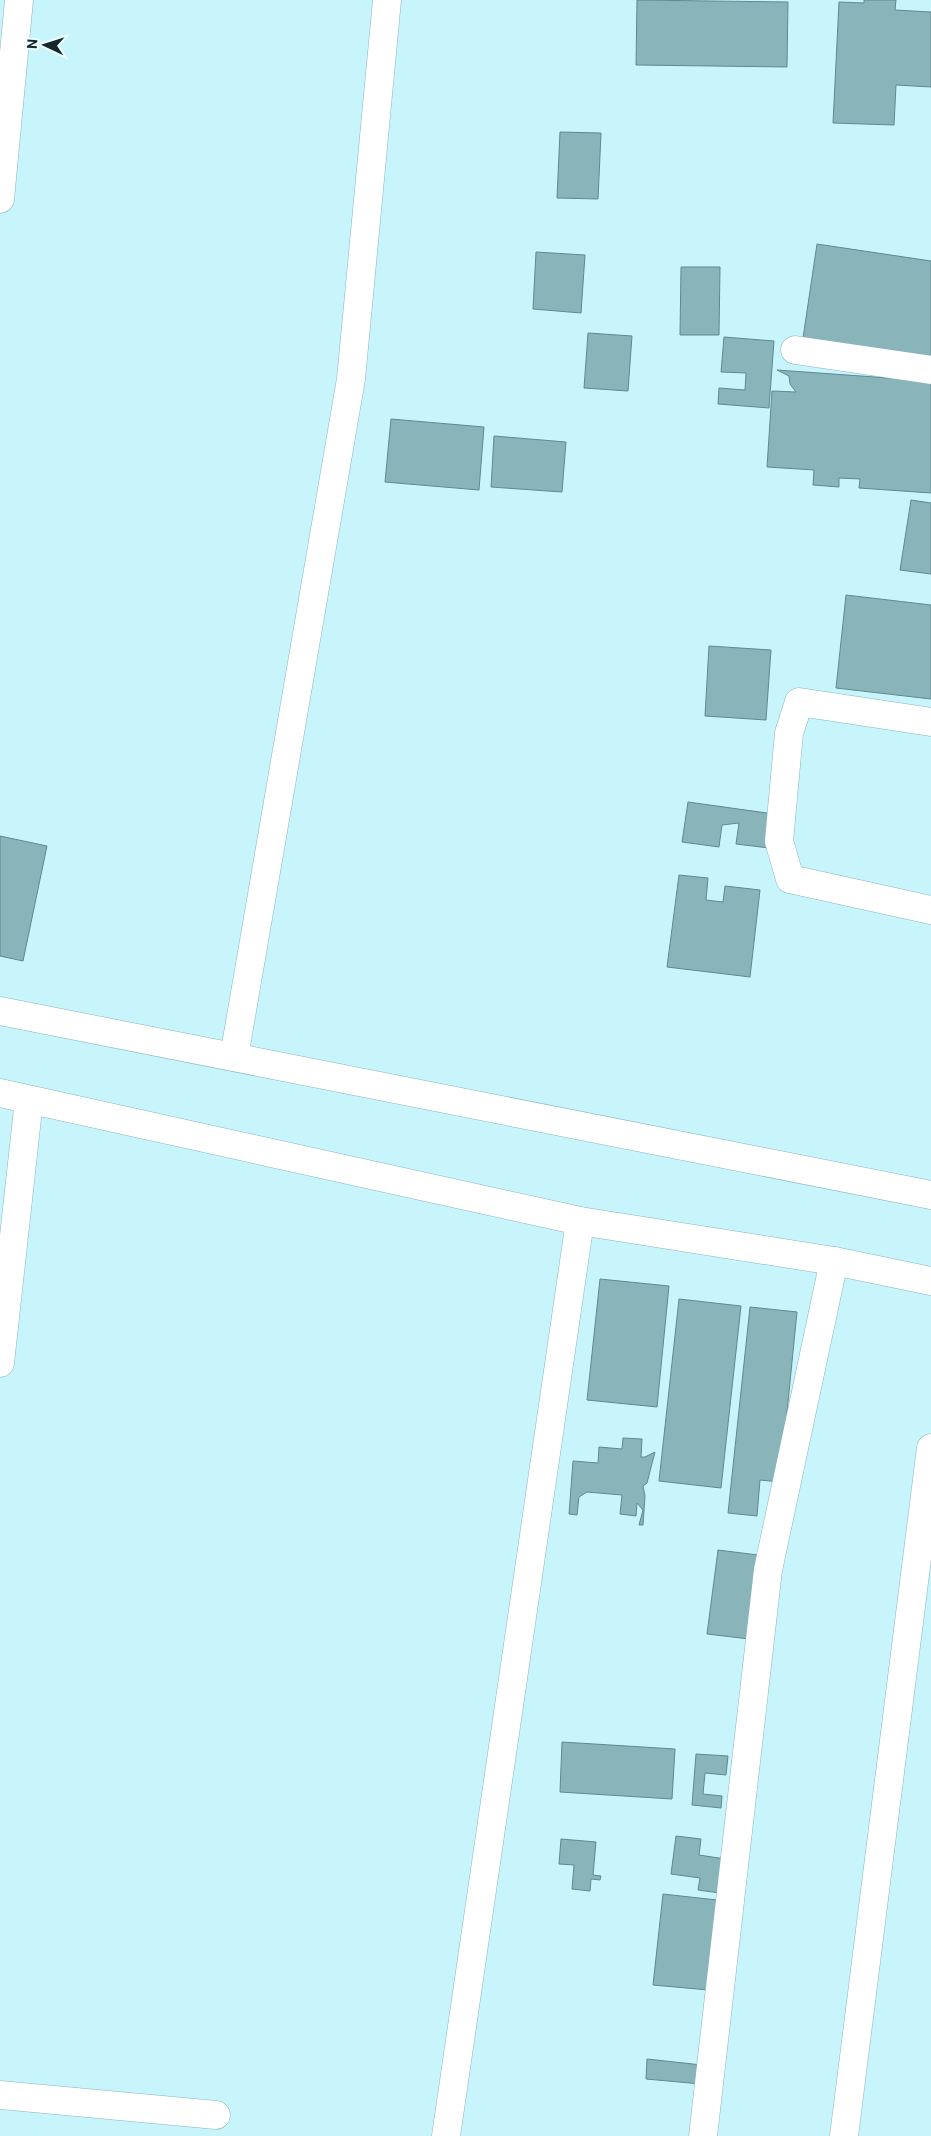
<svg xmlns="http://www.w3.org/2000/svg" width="931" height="2136" viewBox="0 0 931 2136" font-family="Roboto,sans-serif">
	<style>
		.building { fill: #89b4ba; stroke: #5f898f }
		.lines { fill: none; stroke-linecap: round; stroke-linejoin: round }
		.street-casing { stroke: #8ab5bb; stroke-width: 29 }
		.primary-casing { stroke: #8ab5bb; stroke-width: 29 }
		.street { stroke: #fff; stroke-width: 28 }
		.primary { stroke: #fff; stroke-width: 28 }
	</style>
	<rect width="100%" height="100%" fill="#c8f5fb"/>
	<path class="building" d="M637,0L788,2L787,67L636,65Z
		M864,0H896L895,10L931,12V87L896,85L894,125L833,123L839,2L864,3Z
		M560,132L601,133L598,199L557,198Z
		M817,244L931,261V357L803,338Z
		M536,252L585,255L581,313L533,309Z
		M681,267H720L719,335H680Z
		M588,333L632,336L628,391L584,388Z
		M724,337L774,341L769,408L718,404L719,388L745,390L746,373L721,372Z
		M777,370L931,381V493L859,488L860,479L839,478V487L813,485L814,470L767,467L772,391L796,392L790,384L789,376Z
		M391,419L484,427L479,490L385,482Z
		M494,436L566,442L562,492L491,487Z
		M911,500L931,503V574L900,570Z
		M846,595L931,605V699L836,688Z
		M709,646L771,650L766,720L705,716Z
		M688,802L774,814L769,848L736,844L739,823L722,825L719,847L682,842Z
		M0,836L47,846L23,961L0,956Z
		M679,875L708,878L706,900L723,902L725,886L760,890L750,977L667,967Z
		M600,1279L669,1286L657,1407L587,1400Z
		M679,1299L741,1306L721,1488L659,1481Z
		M750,1307L797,1312L780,1482L760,1480L757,1516L728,1513Z
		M623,1438L642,1439L641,1457H645L655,1452L647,1483L643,1486L645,1496L643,1525H639L643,1510L637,1503L636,1516L620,1514L622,1495L587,1492L579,1497L577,1515L569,1514L573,1461L598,1463L599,1447L622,1449Z
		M718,1550L766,1556L749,1639L707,1634Z
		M562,1742L675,1749L672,1799L560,1792Z
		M696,1754L728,1756L726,1775L705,1773L703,1794L722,1796L721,1808L692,1805Z
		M676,1836L701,1839L699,1855L732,1860L727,1894L698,1890L700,1878L671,1874Z
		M561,1839L596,1842L593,1875L601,1876L600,1880L591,1879L590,1891L572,1889L574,1865L559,1864Z
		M663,1894L717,1900L708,1990L653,1985Z
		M647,2059L702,2065L701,2084L646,2079Z"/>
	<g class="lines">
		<defs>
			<path id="street" d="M0,199L19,0
				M795,350L931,370
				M931,722L799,702L789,733L779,841L790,879L931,910
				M234,1057L351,379L387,0
				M0,1363L29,1100
				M0,2095L216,2115
				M446,2136L580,1221
				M703,2136L768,1570L834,1261
				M844,2136L931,1448"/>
			<path id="primary" d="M0,1011L931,1195
				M0,1093L580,1221L834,1261L931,1281"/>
		</defs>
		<use href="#street" class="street-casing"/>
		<use href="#primary" class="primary-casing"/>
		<use href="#street" class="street"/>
		<use href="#primary" class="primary"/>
	</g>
	<g transform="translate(45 45) rotate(274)" stroke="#ebfdff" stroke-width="4" paint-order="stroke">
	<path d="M0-4L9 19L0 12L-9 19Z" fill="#162729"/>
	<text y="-8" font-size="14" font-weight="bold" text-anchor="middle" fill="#162729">N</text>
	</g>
</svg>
